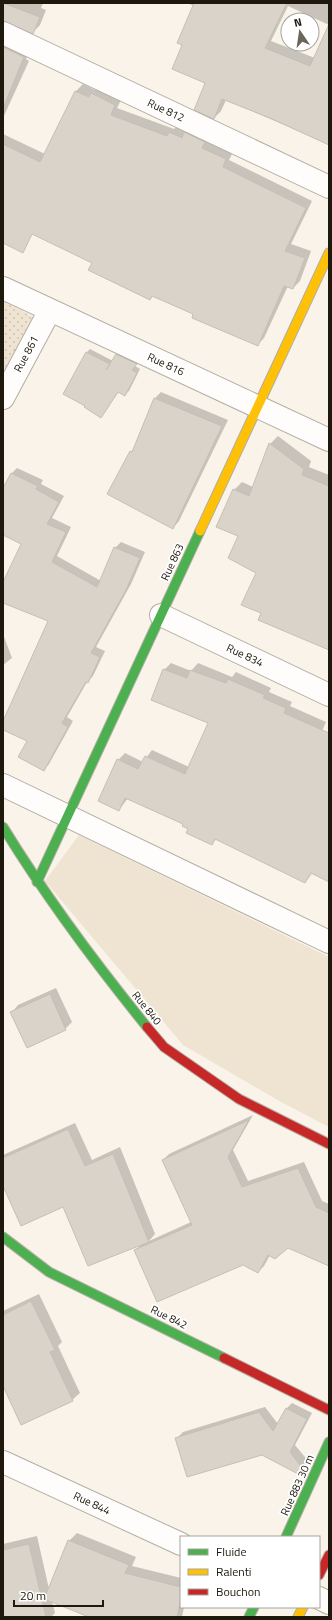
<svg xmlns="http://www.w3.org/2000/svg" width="332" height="1620" viewBox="0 0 332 1620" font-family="'Titillium Web',sans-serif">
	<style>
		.park { fill: url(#park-dots) }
		.garden { fill: #eee4d1 }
		.shadow { fill: #0003; fill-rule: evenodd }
		.building { fill: #dad3ca; stroke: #c6bfb6 }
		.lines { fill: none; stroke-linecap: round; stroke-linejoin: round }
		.street-casing { stroke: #b3aea4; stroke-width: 24 }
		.fast-casing { stroke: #b3aea4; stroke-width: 11 }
		.slow-casing { stroke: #b3aea4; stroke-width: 11 }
		.jam-casing { stroke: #b3aea4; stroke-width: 11 }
		.street { stroke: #fefdfc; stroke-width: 22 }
		.fast { stroke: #4caf50; stroke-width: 9 }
		.slow { stroke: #ffc107; stroke-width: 9 }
		.jam { stroke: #c62828; stroke-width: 9 }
		.labels { text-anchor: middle; stroke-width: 3.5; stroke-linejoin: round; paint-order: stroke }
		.street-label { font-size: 11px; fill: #1e180d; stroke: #fff }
	</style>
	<defs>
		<pattern id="park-dots" width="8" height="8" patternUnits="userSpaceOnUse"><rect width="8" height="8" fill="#eee4d1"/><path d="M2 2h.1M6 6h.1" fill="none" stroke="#ccc3b2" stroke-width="1.8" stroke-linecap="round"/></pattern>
	</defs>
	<rect width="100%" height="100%" fill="#f9f3e9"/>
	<path class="park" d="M3,300L40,321L3,394Z"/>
	<path class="garden" d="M79,835L329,957V1127L281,1102L183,1045L45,881Z"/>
	<path class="shadow" d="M3,3H43L41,8L46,10L40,25L33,32L3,20Z
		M187,3H329V25L288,6L271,41L315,58L329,26V144L226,100L221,111L214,118L207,83L183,44L194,6Z
		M3,35L30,50L26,59L29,61L3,118Z
		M83,84L95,90L98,87L122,98L117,108L174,129L177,126L233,152L229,160L312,201L291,244L311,251L300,281L293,288L288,286L264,338L257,345L195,313L153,295L150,298L93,262L3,219V134L45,154L76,91Z
		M90,349L113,361L120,351L139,360L135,366L140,369L129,391L125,394L119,391L104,413L86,405V353Z
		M161,392L228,420L179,521L173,528L131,452L134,448L154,399Z
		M278,436L311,461L309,467L329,475V644L262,613L258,572L239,536L234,490L242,482L253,487L270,444Z
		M17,468L43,480L41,484L64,496L52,518L71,527L57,556L101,581L115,548L121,542L145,552L131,584L96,647L105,651L93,676L87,682L67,717L73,721L49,764L44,770L29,741L3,729V723L50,621L3,601V584L22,544L3,534V491L12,473Z
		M3,634L12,658L3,665Z
		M171,663L191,671L198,663L232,677L236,672L271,688L269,692L292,702L290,706L326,722L321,733L329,737V881L313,873L305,882L217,838L212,844L184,823L128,798L119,810L118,760L125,753L143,762L152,750L189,767L210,722L164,670ZM313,868L315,870L311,876H309Z
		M56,988L72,1022L65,1029L12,1012L18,1005Z
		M253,1115L233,1150L248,1181L304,1162L322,1201L329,1204V1265L287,1247L270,1255L264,1266L258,1272L243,1264L135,1250L142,1244L64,1205L3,1183V1155L75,1123L92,1160L120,1147L155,1234L149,1241L191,1222L163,1160L169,1154Z
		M39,1294L62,1342L58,1346L80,1393L72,1400L3,1383V1311Z
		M292,1403L312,1413L295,1445L309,1462L300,1474L262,1454L177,1438L183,1432L265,1407L278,1424L286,1409Z
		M77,1533L136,1557L132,1566L181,1578V1607H184L182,1617H91L52,1601L55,1613L51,1617H3V1544L37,1536L49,1589L69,1541Z"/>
	<path class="building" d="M3,3L40,17L33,34L3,21Z
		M194,3H287L265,48L310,66L329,24V145L270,118L222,99L214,119L194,110L205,83L172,69L182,45L177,43Z
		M3,47L24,57L4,106H3Z
		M75,91L89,97L91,93L115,105L111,115L167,136L169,132L182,138L184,132L205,142L202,148L226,159L223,167L306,208L285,251L305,258L293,289L284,286L258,346L192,318L193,314L152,296L150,300L88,270L92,263L32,234L23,253L3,243V144L40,162Z
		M86,352L110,364L106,370L116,354L137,364L132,370L137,373L125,396L118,392L101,418L84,407L85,406L63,394Z
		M154,398L222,426L173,529L107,494L130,451L132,452Z
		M269,443L304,469L302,475L329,486V650L258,620L261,613L241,605L256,573L228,558L238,536L216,527L233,489L249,496Z
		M11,473L38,486L36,489L59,502L47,524L66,532L52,562L97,587L114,547L140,558L126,590L91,653L100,657L88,683L86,682L62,723L68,727L44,771L18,757L27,741L3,730V721L48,621L3,603V582L21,544L3,535V488Z
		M163,669L187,678L190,670L226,683L228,679L265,695L263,698L286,708L284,713L329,733V882L311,873L305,883L215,839L212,845L186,833L188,829L182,826L183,824L125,798L119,811L98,801L117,759L138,769L145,756L185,774L208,723L151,700Z
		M50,994L66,1030L27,1048L10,1012Z
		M249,1120L228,1157L242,1187L298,1168L316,1207L329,1213V1266L288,1248L275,1259L268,1255L258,1273L243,1265L157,1302L134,1250L192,1225L162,1160Z
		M68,1129L85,1166L113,1154L149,1242L88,1266L63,1207L21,1226L3,1186V1158Z
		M31,1301L55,1350L50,1352L73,1401L21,1425L3,1386V1315Z
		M286,1408L307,1419L290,1452L303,1469L300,1475L262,1455L187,1477L175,1438L259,1412L273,1431Z
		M68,1540L129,1565L125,1573L181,1587V1599L177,1617H89L44,1599Z
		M29,1544L46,1617H3V1550Z"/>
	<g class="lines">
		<defs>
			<path id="street" d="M3,33L329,187
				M3,288L329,440
				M3,398L50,310
				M161,615L329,695
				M3,785L329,942
				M3,1462L181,1544
				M319,1598L329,1603"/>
			<path id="fast" d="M3,827C46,897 95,963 147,1027
				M37,882L200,531
				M3,1237L49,1272L224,1358
				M286,1537L329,1442
				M249,1617L254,1607"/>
			<path id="slow" d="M200,531L329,253
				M298,1617L303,1607"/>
			<path id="jam" d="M147,1027L164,1047L239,1099L329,1144
				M224,1358L329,1410
				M319,1575L329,1555"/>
		</defs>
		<use href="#street" class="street-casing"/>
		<use href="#fast" class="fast-casing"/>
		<use href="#slow" class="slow-casing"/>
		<use href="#jam" class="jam-casing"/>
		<use href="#street" class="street"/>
		<use href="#fast" class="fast"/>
		<use href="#slow" class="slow"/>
		<use href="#jam" class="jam"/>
	</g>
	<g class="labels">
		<g class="street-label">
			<text transform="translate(166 110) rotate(25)" y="4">Rue 812</text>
			<text transform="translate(26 354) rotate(-62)" y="4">Rue 861</text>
			<text transform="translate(166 364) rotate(25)" y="4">Rue 816</text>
			<text transform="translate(172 562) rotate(-65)" y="4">Rue 863</text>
			<text transform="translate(245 655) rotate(25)" y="4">Rue 834</text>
			<text transform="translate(147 1008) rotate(51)" y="4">Rue 840</text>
			<text transform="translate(169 1317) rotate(26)" y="4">Rue 842</text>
			<text transform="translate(297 1485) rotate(-66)" y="4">Rue 883 30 m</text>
			<text transform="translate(92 1503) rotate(25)" y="4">Rue 844</text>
		</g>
	</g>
	<rect width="332" height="1620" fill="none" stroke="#1e180d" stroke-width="8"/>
	<rect x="180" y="1536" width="140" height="72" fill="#ffffff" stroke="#a5a39e"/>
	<rect x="188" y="1549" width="20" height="6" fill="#4caf50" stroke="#a5a39e"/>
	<text x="216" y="1556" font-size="12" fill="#1e180d">Fluide</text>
	<rect x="188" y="1569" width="20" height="6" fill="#ffc107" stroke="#a5a39e"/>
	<text x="216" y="1576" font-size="12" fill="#1e180d">Ralenti</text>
	<rect x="188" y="1589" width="20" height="6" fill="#c62828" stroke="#a5a39e"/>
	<text x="216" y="1596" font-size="12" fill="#1e180d">Bouchon</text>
	<g transform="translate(300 32) rotate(347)"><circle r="19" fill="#ffffff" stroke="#a5a39e"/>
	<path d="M0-3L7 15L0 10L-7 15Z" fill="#6b655a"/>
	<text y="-6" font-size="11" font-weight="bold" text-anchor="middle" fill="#1e180d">N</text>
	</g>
	<path d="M14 1600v6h89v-6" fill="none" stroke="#1e180d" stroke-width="2"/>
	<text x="20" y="1600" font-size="12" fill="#1e180d" stroke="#ffffff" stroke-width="3" paint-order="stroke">20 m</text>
</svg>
